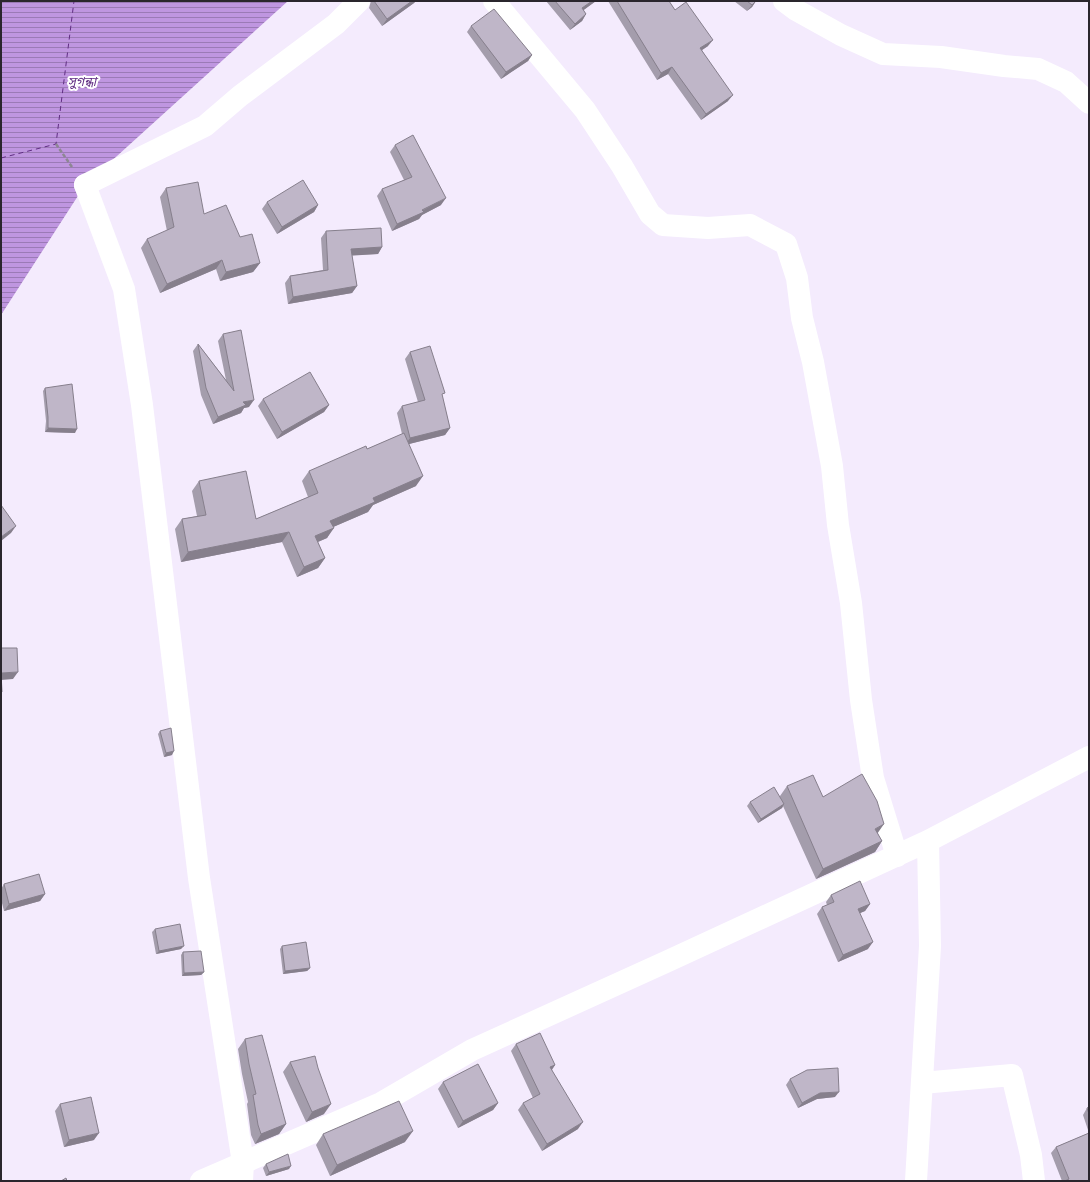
<svg xmlns="http://www.w3.org/2000/svg" width="1090" height="1182" viewBox="0 0 1090 1182" font-family="'DejaVu Sans','Noto Sans Bengali',sans-serif">
	<style>
		.water { fill: url(#water-rules) }
		.lines { fill: none; stroke-linecap: round; stroke-linejoin: round }
		.ferry { stroke: #602d83; stroke-width: 1; stroke-dasharray: 5 4; stroke-linecap: butt }
		.path { stroke: #8d8793; stroke-width: 2.5; stroke-dasharray: 4 2; stroke-linecap: butt }
		.minor { stroke: #fff; stroke-width: 22 }
		.secondary { stroke: #fff; stroke-width: 22 }
		.wall { fill: #a49dac }
		.shaded-wall { fill: #867f8c }
		.building { fill: #bfb6c8; stroke: #867f8c }
		.labels { text-anchor: middle; stroke-width: 4; stroke-linejoin: round; paint-order: stroke }
		.water-label { font-size: 13px; font-style: italic; fill: #602d83; stroke: #fff }
	</style>
	<defs>
		<pattern id="water-rules" width="6" height="5" patternUnits="userSpaceOnUse"><rect width="6" height="5" fill="#bf96e0"/><path d="M0 2.5h6" fill="none" stroke="#9b7ab6"/></pattern>
	</defs>
	<rect width="100%" height="100%" fill="#f4ebfd"/>
	<path class="water" d="M1,1H288L85,185L1,315Z"/>
	<g class="lines">
		<path class="ferry" d="M1,158L56,144L74,1"/>
		<path class="path" d="M56,144L72,167"/>
		<path class="minor" d="M494,1L585,110L622,166L650,214L663,225L708,228L750,225L786,244L797,278L802,318L813,362L832,466L838,525L851,603L861,700L873,778L897,856
			M784,1L796,10L841,35L883,54L941,57L1004,66L1038,69L1066,82L1089,103
			M85,185L205,126L240,96L336,24L359,1
			M922,1083L1012,1075L1031,1155L1034,1181
			M201,1181L381,1103L472,1050L668,961L928,841L1089,757
			M916,1181L930,946L928,841"/>
		<path class="secondary" d="M85,185L124,289L142,405L199,878L243,1163L242,1181"/>
	</g>
	<path class="wall" d="M371,1H416L414,3L382,26L369,8Z
		M546,1H596L583,10L586,14L582,21L570,30Z
		M608,1H669L675,10L708,46L702,50L728,101L701,120L668,74L657,80Z
		M734,1H756L752,7L747,11Z
		M471,26L532,55L528,61L501,79L467,32Z
		M395,145L441,205L422,215L419,219L392,231L377,196L382,189L404,180L390,152Z
		M166,188L204,214L240,237L260,263L253,272L220,281L216,269L160,293L141,248L147,239L167,231L160,197Z
		M267,202L318,205L314,212L277,234L262,209Z
		M326,231L382,247L378,254L352,255L357,286L352,293L288,304L285,283L290,276L323,270L321,238Z
		M223,334L249,407L244,408L241,413L213,424L201,395L193,351L198,344L226,380L218,341Z
		M410,352L442,396L450,428L445,435L409,444L416,486L373,505L368,512L333,527L327,538L318,542L325,558L318,568L297,577L282,542L181,562L175,529L182,519L197,516L192,491L199,481L256,519L308,497L302,481L309,471L367,449L402,434L397,413L402,406L418,402L405,359Z
		M45,388L75,433L45,432L46,421L43,391Z
		M263,399L329,405L324,412L277,439L258,406Z
		M160,731L172,755L164,757L158,734Z
		M787,786L823,797L878,834L882,841L875,852L816,879L783,806L782,808L758,823L747,806L750,802L780,796Z
		M4,884L45,894L40,901L4,911L1,899V889Z
		M831,895L870,904L865,911L860,913L868,949L838,962L817,914L822,907L827,905L826,902Z
		M155,929L181,949L156,954L152,932Z
		M282,946L310,968L307,971L283,974L280,949Z
		M183,952L204,972L201,975L182,976L181,955Z
		M245,1039L286,1124L279,1134L255,1144L251,1135L247,1104L248,1102L242,1074L238,1049Z
		M516,1044L555,1065L552,1070L578,1129L542,1151L518,1110L523,1103L533,1098L511,1051Z
		M290,1062L324,1114L306,1122L283,1072Z
		M790,1079L835,1097L817,1099L798,1108L786,1085Z
		M443,1082L498,1103L493,1110L458,1128L438,1089Z
		M60,1104L94,1140L64,1147L55,1111Z
		M1089,1107V1181H1062L1051,1153L1056,1147L1089,1133L1083,1115L1087,1108Z
		M323,1134L405,1142L330,1176L316,1145Z
		M266,1164L289,1169L266,1176L263,1168Z"/>
	<path class="shaded-wall" d="M412,1H416L414,3L382,26L387,19Z
		M592,1H596L577,15L582,8Z
		M756,1L752,7L747,11L752,5Z
		M586,14L582,21L570,30L575,24Z
		M713,40L708,46L696,54L700,48Z
		M532,55L528,61L501,79L506,72Z
		M672,67L668,74L657,80L661,73Z
		M733,95L728,101L701,120L706,114Z
		M446,198L441,205L422,215L419,219L392,231L397,224Z
		M318,205L314,212L277,234L282,227Z
		M382,247L378,254L346,256L351,249Z
		M222,260L216,269L160,293L167,284Z
		M260,263L253,272L220,281L226,272Z
		M357,286L352,293L288,304L293,297Z
		M254,400L249,407L244,408L241,413L213,424L218,417L243,402Z
		M329,405L324,412L277,439L282,432Z
		M48,428L77,429L75,433L45,432Z
		M450,428L445,435L405,445L410,438Z
		M423,476L416,486L373,505L368,512L324,531L330,521L373,498Z
		M16,526L11,533L1,541V537Z
		M334,528L327,538L308,546L315,536Z
		M289,532L282,542L181,562L188,552Z
		M325,558L318,568L297,577L304,567Z
		M18,672L13,679L1,680V673Z
		M174,751L172,755L164,757L166,753Z
		M784,804L782,808L758,823L761,819Z
		M884,824L877,834L875,829Z
		M882,841L875,852L816,879L823,869Z
		M45,894L40,901L4,911L9,904Z
		M870,904L865,911L853,916L858,909Z
		M873,942L868,949L838,962L843,955Z
		M184,946L181,949L156,954L159,951Z
		M310,968L307,971L283,974L285,971Z
		M204,972L201,975L182,976L184,973Z
		M555,1065L550,1072V1067Z
		M839,1092L835,1097L817,1099L798,1108L802,1103L820,1093Z
		M498,1103L493,1110L458,1128L463,1121Z
		M331,1104L324,1114L306,1122L312,1112Z
		M583,1122L578,1129L542,1151L547,1144Z
		M286,1124L279,1134L255,1144L261,1134Z
		M413,1131L405,1142L330,1176L337,1165Z
		M99,1133L94,1140L64,1147L69,1140Z
		M291,1166L289,1169L266,1176L269,1172Z"/>
	<path class="building" d="M374,1H412L387,19Z
		M555,1H592L582,8L586,14L575,24Z
		M617,1H669L675,10L686,2L713,40L700,48L733,95L706,114L672,67L661,73Z
		M747,1H756L752,5Z
		M494,9L532,55L506,72L471,26Z
		M413,135L446,198L422,210L424,212L397,224L382,189L412,177L395,145Z
		M303,180L318,205L282,227L267,202Z
		M198,182L204,214L226,205L240,237L252,234L260,263L226,272L222,260L167,284L147,239L174,227L166,188Z
		M381,228L382,247L351,249L357,286L293,297L290,276L328,270L326,231Z
		M241,330L254,400L243,402L246,405L218,417L206,388L198,344L234,391L223,334Z
		M430,346L445,393L442,394L450,428L410,438L402,406L425,400L410,352Z
		M310,372L329,405L282,432L263,399Z
		M72,384L77,429L48,428V417L45,388Z
		M404,433L423,476L373,498L375,502L330,521L334,528L315,536L325,558L304,567L289,532L188,552L182,519L206,515L199,481L246,471L256,519L318,493L309,471L366,446L367,449Z
		M1,505L16,526L1,537Z
		M1,648H17L18,672L1,673L2,692H1Z
		M171,728L174,751L166,753L160,731Z
		M862,774L877,801L884,824L875,829L882,841L823,869L787,786L813,775L823,797Z
		M774,787L784,804L761,819L750,802Z
		M39,874L45,894L9,904L4,884Z
		M860,881L870,904L858,909L873,942L843,955L822,907L834,902L831,895Z
		M180,924L184,946L159,951L155,929Z
		M306,942L310,968L285,971L282,946Z
		M201,951L204,972L184,973L183,952Z
		M540,1033L555,1065L550,1067L583,1122L547,1144L523,1103L540,1094L516,1044Z
		M262,1035L286,1124L261,1134L258,1125L253,1095L256,1094L249,1064L245,1039Z
		M315,1056L318,1068L331,1104L312,1112L290,1062Z
		M478,1064L498,1103L463,1121L443,1082Z
		M838,1068L839,1092L820,1093L802,1103L790,1079L807,1070Z
		M91,1097L99,1133L69,1140L60,1104Z
		M399,1101L413,1131L337,1165L323,1134Z
		M1089,1107V1114L1087,1108Z
		M1089,1133V1181H1065L1069,1179L1056,1147Z
		M288,1154L291,1166L269,1172L266,1164Z
		M66,1178L67,1181H61Z"/>
	<g class="labels">
		<g class="water-label">
			<text x="82" y="86">সুগন্ধা</text>
		</g>
	</g>
	<rect width="1090" height="1182" fill="none" stroke="#2a262d" stroke-width="4"/>
</svg>
